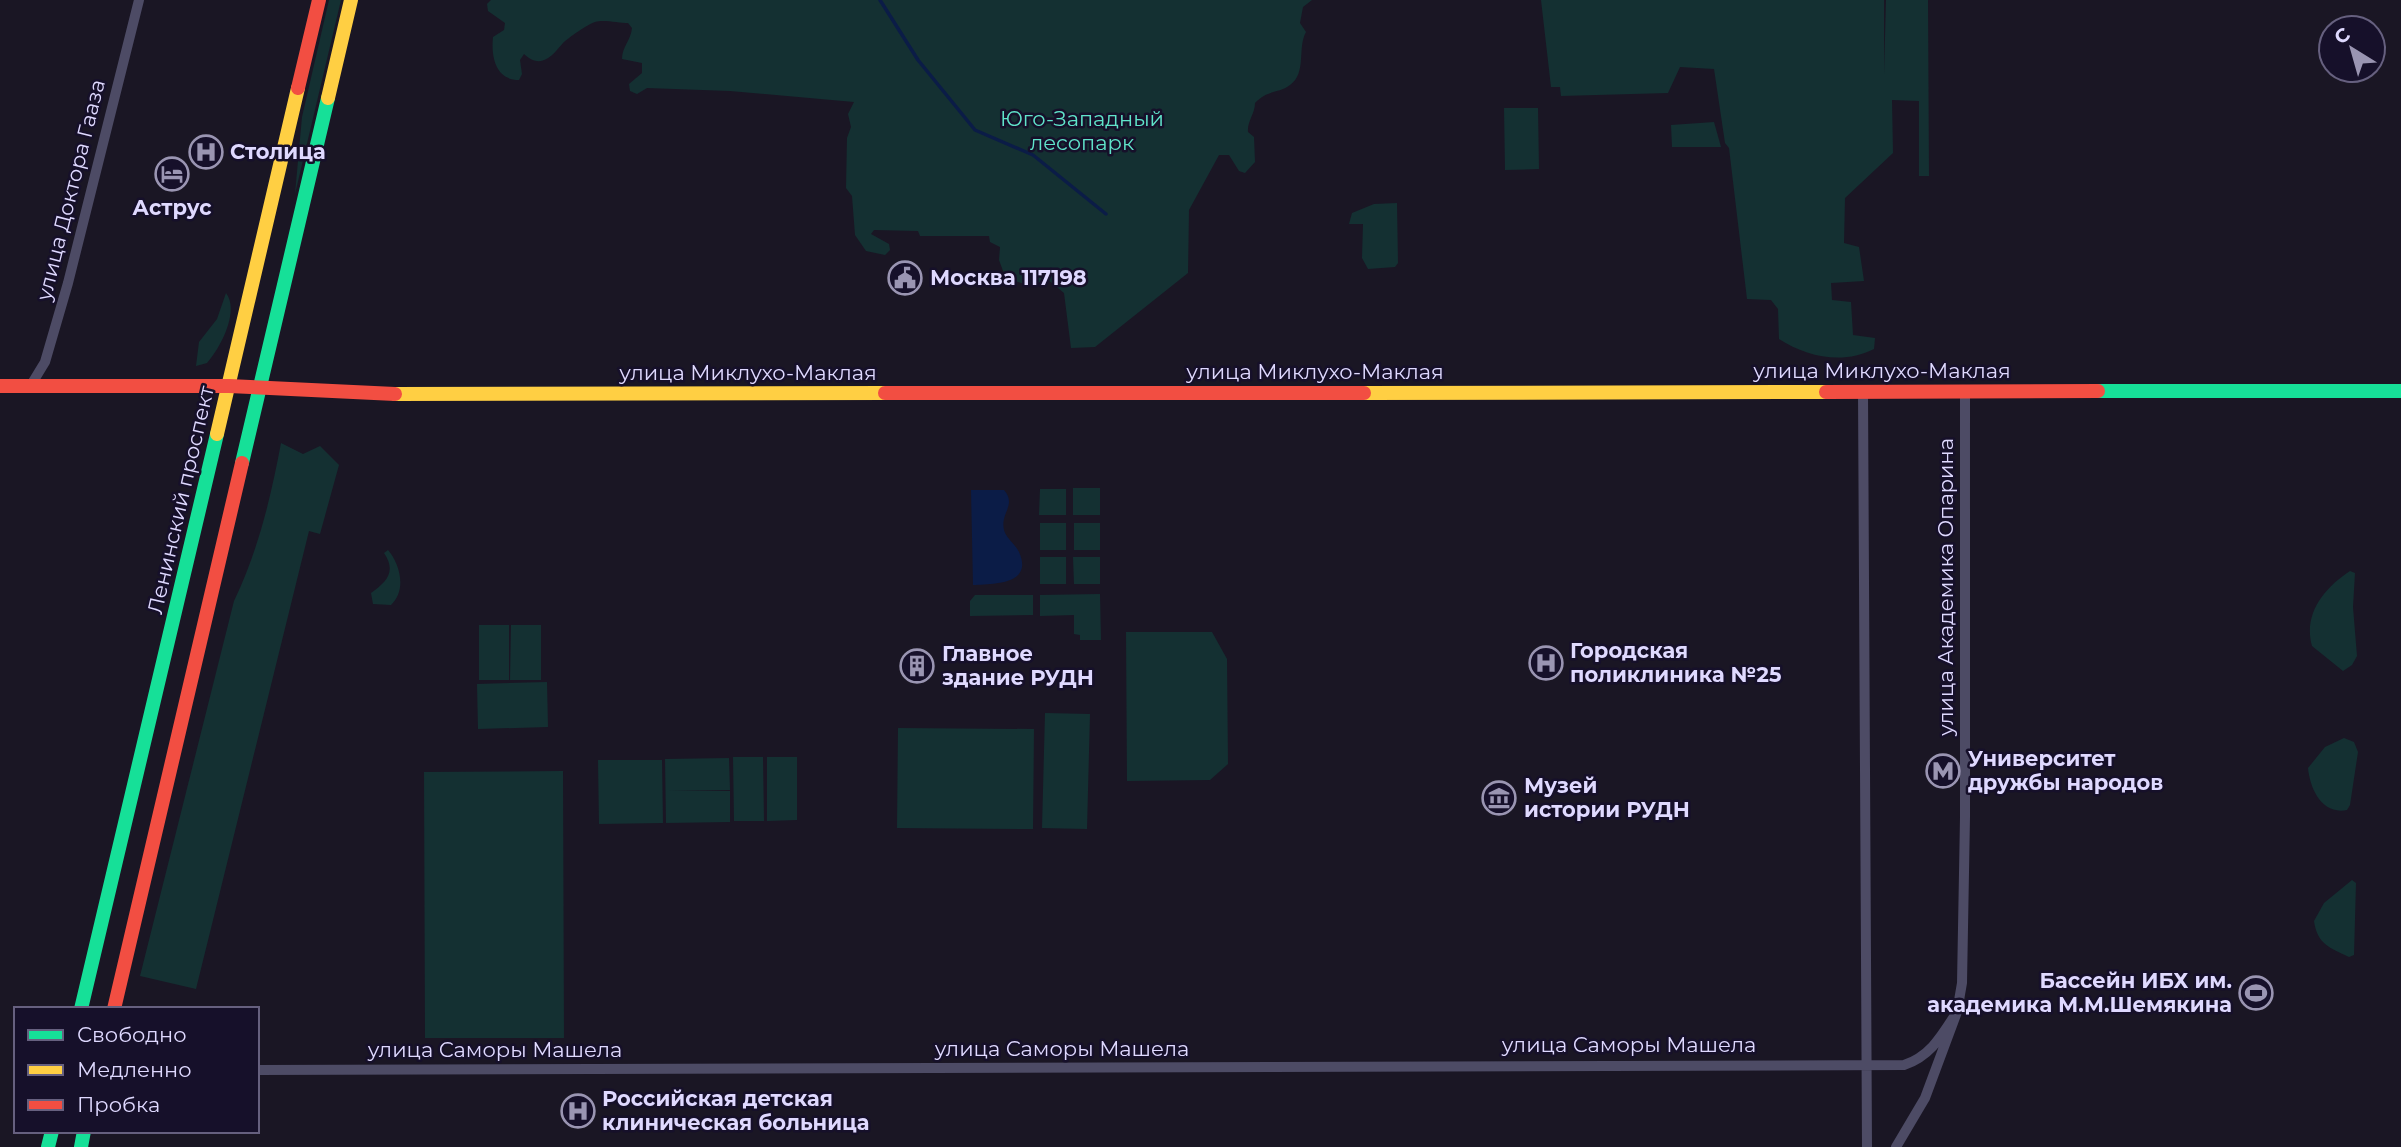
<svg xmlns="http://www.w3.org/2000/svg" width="2401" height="1147" viewBox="0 0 2401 1147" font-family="Montserrat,sans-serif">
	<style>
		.green { fill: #143032 }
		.water { fill: #0b1c47 }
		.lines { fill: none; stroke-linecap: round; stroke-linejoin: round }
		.stream { stroke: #0b1c47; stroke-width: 3.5 }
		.street { stroke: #4d4b65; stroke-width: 10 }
		.fast { stroke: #16e098; stroke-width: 14 }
		.slow { stroke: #ffcf43; stroke-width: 14 }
		.jam { stroke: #f24e42; stroke-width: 14 }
		.labels { text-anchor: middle; stroke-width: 5; stroke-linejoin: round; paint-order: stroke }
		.park-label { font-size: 21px; fill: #60e4ca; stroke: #16102a }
		.poi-label { font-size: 21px; font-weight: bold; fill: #dfd9ff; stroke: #16102a; text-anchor: start }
		.street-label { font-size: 21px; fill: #dfd9ff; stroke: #16102a }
	</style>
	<rect width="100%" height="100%" fill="#1a1624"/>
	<path class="green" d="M329,0H341L295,194L302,117Z
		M491,0H1312L1303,7L1300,23L1306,32C1297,48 1307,73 1290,85C1278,94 1268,89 1255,103C1255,114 1247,121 1248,132L1254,137L1255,162L1245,173L1239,171L1229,155H1219L1189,210L1188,273L1095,347L1071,348L1064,293L1047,279C1024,290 1026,282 1006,279L999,260L1000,247L990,242L989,236H920L918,231L874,230L871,234L889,244L890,250L885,255L866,251L855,235L852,196L846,188L847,138L851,127L848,114L854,102L730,91L647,88L637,94L630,91L629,84L642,73V63L622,59C622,47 631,40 632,28L628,23C619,23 603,19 595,22C588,24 568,38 563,43C552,56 541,70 524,54L520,60L522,74L519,80C495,80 491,56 493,37L504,30L505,23L488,11L487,4Z
		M1541,0H1884V74L1886,0H1928L1929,176H1919V101L1892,100L1893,153L1845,198L1844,243L1859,247L1864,281L1831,283L1832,300L1851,302L1853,335L1875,338L1874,349C1843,365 1807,357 1779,339L1778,309L1771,300L1747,299L1729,148L1725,143L1714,69L1680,67L1668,93L1561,96L1560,87H1551Z
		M1504,108H1538L1539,169L1505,170Z
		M1714,122L1721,147H1672L1671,125Z
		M1397,203L1398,263L1395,267L1368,269L1362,258L1363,224H1349L1352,213L1374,204Z
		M226,293C240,311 220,349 207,363L196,366L199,342L217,319Z
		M281,443L303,454L320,446L339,465L320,534L309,531L196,989L140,976L234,601C258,551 271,497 281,443Z
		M1073,488H1100V515H1073Z
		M1040,489H1066V515H1039Z
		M1040,523H1066V550H1040Z
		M1074,523H1100V550H1074Z
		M388,550C400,564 407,590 391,605L373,604L371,593C386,582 397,572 384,553Z
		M1040,557H1066V584H1040Z
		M1073,557H1100V584H1074Z
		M2350,571L2355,573L2353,607L2357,656L2352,665L2343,671L2312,646C2303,614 2324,588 2350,571Z
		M1100,594L1101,640H1080V635L1074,634V615L1040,616V595Z
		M975,595H1033V615L970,616V601Z
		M479,625H509V680H479Z
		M511,625H541V680H510Z
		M1126,632H1212L1227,659L1228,764L1210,780L1127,781Z
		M547,682L548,727L478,729L477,684Z
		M1045,713L1090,714L1087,829L1042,828Z
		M898,728L1034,729L1033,829L897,828Z
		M2344,738L2354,742L2358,752L2350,805L2347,810C2322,815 2310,789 2308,768L2325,747Z
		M733,757H763L764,821H734Z
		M767,757H797V820L767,821Z
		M729,758L730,790L669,791H730V822L666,823L665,759Z
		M598,760H662L663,823L599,824Z
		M563,771L564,1038H425L424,772Z
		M2352,880L2356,883L2354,955L2349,957C2330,948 2317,944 2314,921L2324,903Z"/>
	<path class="water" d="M971,490H1004C1017,505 1000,513 1004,530C1006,538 1015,544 1019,552C1034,585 992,584 973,585Z"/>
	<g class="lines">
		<path class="stream" d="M880,0L918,60L975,130L1033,155L1106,214"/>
		<path class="street" d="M31,385L45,362L68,283L139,0
			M1863,392L1867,1147
			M257,1070L1904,1065C1931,1056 1942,1035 1957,1012
			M1896,1147L1925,1098L1957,1012L1962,983L1965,817V391"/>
		<path class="fast" d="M2098,391H2401
			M242,463L328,98
			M81,1009L217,434
			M48,1147L52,1131
			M81,1147L84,1131"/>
		<path class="slow" d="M328,98L351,0
			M1364,393L1826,392
			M395,394L885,393
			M217,434L298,88"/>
		<path class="jam" d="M298,88L319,0
			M0,386H229L395,394
			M1826,392L2098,391
			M885,393H1364
			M114,1009L242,463"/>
	</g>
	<defs>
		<symbol id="hospital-ring" viewBox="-11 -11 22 22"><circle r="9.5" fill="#16102a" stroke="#9a95b2" stroke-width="1.5"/><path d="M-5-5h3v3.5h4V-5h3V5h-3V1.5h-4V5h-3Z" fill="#9a95b2"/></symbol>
		<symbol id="hotel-ring" viewBox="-11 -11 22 22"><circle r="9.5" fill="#16102a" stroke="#9a95b2" stroke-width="1.5"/><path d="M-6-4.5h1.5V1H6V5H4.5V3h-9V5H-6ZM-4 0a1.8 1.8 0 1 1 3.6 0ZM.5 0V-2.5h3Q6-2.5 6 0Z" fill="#9a95b2"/></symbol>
		<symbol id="civic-ring" viewBox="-11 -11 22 22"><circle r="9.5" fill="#16102a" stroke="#9a95b2" stroke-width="1.5"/><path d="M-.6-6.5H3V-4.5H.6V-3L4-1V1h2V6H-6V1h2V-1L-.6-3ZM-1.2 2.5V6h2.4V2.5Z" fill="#9a95b2"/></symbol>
		<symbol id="building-ring" viewBox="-11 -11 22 22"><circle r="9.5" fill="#16102a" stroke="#9a95b2" stroke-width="1.5"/><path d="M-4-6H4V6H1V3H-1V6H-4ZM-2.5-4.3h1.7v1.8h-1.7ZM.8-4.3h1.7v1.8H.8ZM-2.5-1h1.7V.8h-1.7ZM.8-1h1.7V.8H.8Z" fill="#9a95b2"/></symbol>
		<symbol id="metro-ring" viewBox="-11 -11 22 22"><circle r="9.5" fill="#16102a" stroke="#9a95b2" stroke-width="1.5"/><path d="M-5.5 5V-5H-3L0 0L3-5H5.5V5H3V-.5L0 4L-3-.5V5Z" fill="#9a95b2"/></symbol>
		<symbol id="museum-ring" viewBox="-11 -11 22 22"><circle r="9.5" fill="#16102a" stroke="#9a95b2" stroke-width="1.5"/><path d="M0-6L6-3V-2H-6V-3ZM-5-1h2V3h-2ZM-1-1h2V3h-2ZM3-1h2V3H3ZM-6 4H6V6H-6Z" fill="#9a95b2"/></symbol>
		<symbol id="stadium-ring" viewBox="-11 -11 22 22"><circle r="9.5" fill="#16102a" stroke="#9a95b2" stroke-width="1.5"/><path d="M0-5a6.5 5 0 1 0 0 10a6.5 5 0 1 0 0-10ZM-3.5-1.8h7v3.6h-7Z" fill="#9a95b2"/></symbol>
	</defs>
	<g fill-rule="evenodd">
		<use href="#hospital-ring" x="187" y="133" width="38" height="38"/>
		<use href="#hotel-ring" x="153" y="155" width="38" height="38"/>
		<use href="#civic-ring" x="886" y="259" width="38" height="38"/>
		<use href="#hospital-ring" x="1527" y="644" width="38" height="38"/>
		<use href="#building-ring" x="898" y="647" width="38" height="38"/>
		<use href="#metro-ring" x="1924" y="752" width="38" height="38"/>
		<use href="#museum-ring" x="1480" y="779" width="38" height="38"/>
		<use href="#stadium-ring" x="2237" y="974" width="38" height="38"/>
		<use href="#hospital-ring" x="559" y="1092" width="38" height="38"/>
	</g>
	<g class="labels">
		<g class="park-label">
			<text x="1082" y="126">Юго-Западный<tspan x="1082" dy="24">лесопарк</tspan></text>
		</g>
		<g class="poi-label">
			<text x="230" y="159">Столица</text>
			<text x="172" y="215" text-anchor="middle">Аструс</text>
			<text x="930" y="285">Москва 117198</text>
			<text x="1570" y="658">Городская<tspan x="1570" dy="24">поликлиника №25</tspan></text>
			<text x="942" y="661">Главное<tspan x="942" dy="24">здание РУДН</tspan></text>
			<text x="1968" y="766">Университет<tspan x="1968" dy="24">дружбы народов</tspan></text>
			<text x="1524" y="793">Музей<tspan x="1524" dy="24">истории РУДН</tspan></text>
			<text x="2232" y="988" text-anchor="end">Бассейн ИБХ им.<tspan x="2232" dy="24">академика М.М.Шемякина</tspan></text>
			<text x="602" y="1106">Российская детская<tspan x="602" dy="24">клиническая больница</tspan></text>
		</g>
		<g class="street-label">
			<text transform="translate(71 190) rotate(-76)" y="7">улица Доктора Гааза</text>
			<text x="1882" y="378">улица Миклухо-Маклая</text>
			<text x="1315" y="379">улица Миклухо-Маклая</text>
			<text x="748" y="380">улица Миклухо-Маклая</text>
			<text transform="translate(181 500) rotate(-77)" y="7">Ленинский проспект</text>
			<text transform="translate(1946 587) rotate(-90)" y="7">улица Академика Опарина</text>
			<text x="1629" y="1052">улица Саморы Машела</text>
			<text x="1062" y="1056">улица Саморы Машела</text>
			<text x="495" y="1057">улица Саморы Машела</text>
		</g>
	</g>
	<rect x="14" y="1007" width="245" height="126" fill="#16102a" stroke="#66607f" stroke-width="2"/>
	<rect x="28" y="1030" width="35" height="10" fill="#16e098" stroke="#66607f" stroke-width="2"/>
	<text x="77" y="1042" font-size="21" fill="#dfd9ff">Свободно</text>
	<rect x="28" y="1065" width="35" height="10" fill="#ffcf43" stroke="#66607f" stroke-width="2"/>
	<text x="77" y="1077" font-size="21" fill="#dfd9ff">Медленно</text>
	<rect x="28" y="1100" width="35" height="10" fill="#f24e42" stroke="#66607f" stroke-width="2"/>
	<text x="77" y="1112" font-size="21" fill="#dfd9ff">Пробка</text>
	<g transform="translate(2352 49) rotate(323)"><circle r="33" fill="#16102a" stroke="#66607f" stroke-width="2"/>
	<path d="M0-5L12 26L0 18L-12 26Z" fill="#9a95b2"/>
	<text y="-10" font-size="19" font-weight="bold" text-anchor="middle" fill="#dfd9ff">С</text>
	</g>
</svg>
